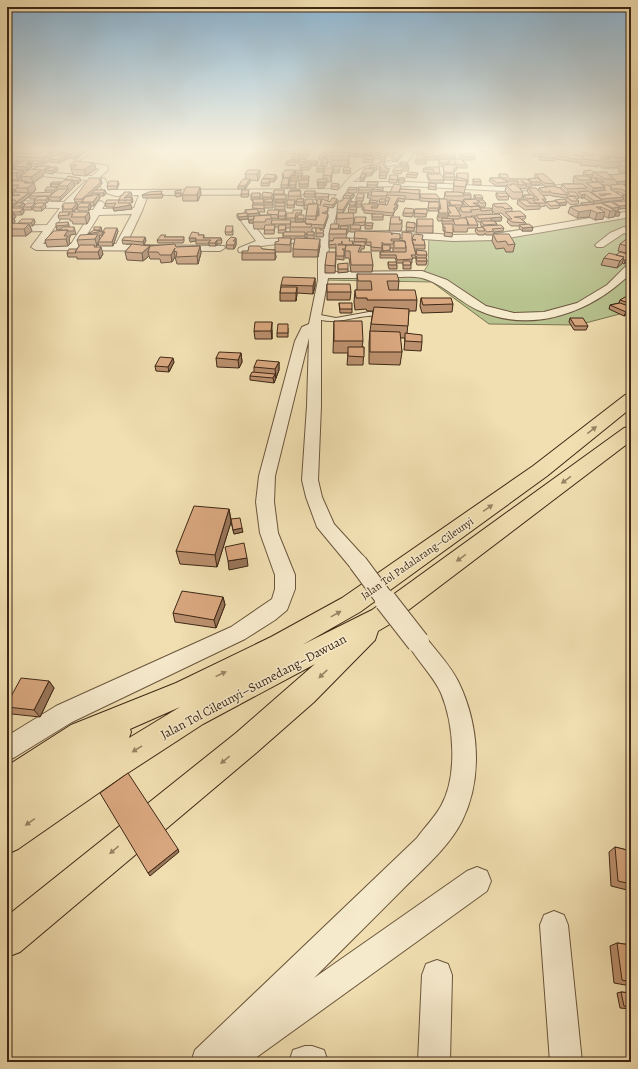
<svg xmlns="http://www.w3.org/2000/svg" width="638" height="1069" viewBox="0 0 638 1069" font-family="Alegreya,serif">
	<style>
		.green { fill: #b7c28e; stroke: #7a7552 }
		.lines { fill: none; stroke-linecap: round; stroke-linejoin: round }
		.service-casing { stroke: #6b563d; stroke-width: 2 }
		.minor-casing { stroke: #6b563d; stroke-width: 2 }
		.motorway-casing { stroke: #3e2816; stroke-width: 2 }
		.service { fill: #f6eacc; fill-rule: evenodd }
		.minor { fill: #f6eacc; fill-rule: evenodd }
		.motorway { fill: #f1dfb1; fill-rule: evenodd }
		.minor-bridge-far1-casing { stroke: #6b563d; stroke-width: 20; stroke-linecap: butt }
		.minor-bridge-casing { stroke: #6b563d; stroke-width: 24; stroke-linecap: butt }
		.minor-bridge-far1 { stroke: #f6eacc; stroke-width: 18 }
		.minor-bridge { stroke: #f6eacc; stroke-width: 22 }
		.wall { fill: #bb906e; stroke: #3e2816; fill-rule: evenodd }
		.shaded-wall { fill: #99765a; stroke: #3e2816 }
		.building { fill: #daa880; stroke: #3e2816; fill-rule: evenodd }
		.oneway { fill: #988464 }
		.labels { text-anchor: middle; stroke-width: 3; stroke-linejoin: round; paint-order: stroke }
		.street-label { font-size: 11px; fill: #3e2816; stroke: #f6eacc }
		.near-street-label { font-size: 13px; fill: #3e2816; stroke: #f6eacc }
	</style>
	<rect width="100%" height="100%" fill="#f1dfb1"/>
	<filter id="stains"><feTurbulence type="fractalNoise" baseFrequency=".005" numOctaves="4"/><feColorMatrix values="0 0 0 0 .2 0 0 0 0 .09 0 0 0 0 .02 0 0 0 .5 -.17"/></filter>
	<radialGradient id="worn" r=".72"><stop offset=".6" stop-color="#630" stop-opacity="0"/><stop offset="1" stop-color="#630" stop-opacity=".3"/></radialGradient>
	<path class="green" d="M631,212V311L578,325L489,324L432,282L323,280V275L422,274L428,265L429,237L449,238L593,221Z"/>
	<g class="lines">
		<defs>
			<path id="service" d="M90,150H94L77,162H75V160Z
				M369,312L384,313L387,315C382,318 375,315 368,316C351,317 329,327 312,316L315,314L336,318Z"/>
			<path id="minor" d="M405,150H412V156L407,162L367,171L353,182H408L503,187L631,183V187L503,191L408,186L349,187L340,201L331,232L393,231L453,235L496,234L631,211V217L496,240L453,241L393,237L329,238L328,272L422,271L447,280L486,306L514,313L544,312L577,303L607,285L627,265L631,264V273C592,312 533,334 480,311C459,302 444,284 422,278C414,276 403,277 395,277C373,278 351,278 328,278L321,316V406L318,480L322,497L334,524L365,558L367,563L365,568L358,570L351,568L317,527L306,497L302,480L307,406L309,338L275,476L274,502L278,533L295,575V589L287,610L275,620L245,639L72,722L15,757L7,761V736L56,706L231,627L272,599L275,589V575L260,533L256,502L259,476L295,341L302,327L309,324L318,280V242C299,243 280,243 261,246C253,247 247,254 239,252L238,250L239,248L256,241L241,221L243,219H249L265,239L320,237L332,201L337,194L148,195L142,211L126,245L224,246L225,248L220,251L36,250L31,247L43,231L7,232V226L47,225L60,208L7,207V201L64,202L87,180L7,173V169L92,176L100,169L90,167V163L108,166V170L100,177L105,179L109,188L116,190L340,189C361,161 371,167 401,158L404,155ZM96,181L99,182L103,192L116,196L139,195L134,208L102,209L105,204L101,201L98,202L93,210H67ZM132,214L116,244H81L99,215ZM63,215H90L71,244H43Z
				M570,150H587L631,156V160L574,152Z
				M624,227L631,230V236L624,233L603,247H597L595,245L610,233Z
				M418,633L425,636C436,651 451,666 459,683C479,725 483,779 462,821C449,847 422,870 402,890C373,919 343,949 314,978L467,871L477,867L487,871L491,881L487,891L250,1062H191L195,1050L417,838C424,828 435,817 441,806C458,776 454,724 441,693C433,675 416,660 407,642L411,636Z
				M554,911L564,915L568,925L582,1062H550L540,925L544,915Z
				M437,960L448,964L452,975L450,1062H418L422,975L426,964Z
				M305,1046H312L324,1050L328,1062H289L293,1050Z"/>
			<path id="motorway" d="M631,394V408L547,476L360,612L302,645L372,610L624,428L631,426V441L390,624L378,631L375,640L314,702L256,753L20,952L7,957V916L236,733L315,664L203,724L123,776L18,849L7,854V766L71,725L176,683L271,637L342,598L533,466L625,395ZM180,707L129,738L131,732L130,729Z"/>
		</defs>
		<use href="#service" class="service-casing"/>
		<use href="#minor" class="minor-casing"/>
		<use href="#motorway" class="motorway-casing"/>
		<use href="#service" class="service"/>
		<use href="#minor" class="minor"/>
		<use href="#motorway" class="motorway"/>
		<defs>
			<path id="minor-bridge-far1" d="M358,563L387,602"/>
			<path id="minor-bridge" d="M386,601L418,642"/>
		</defs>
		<use href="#minor-bridge-far1" class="minor-bridge-far1-casing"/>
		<use href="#minor-bridge" class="minor-bridge-casing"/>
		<use href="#minor-bridge-far1" class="minor-bridge-far1"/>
		<use href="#minor-bridge" class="minor-bridge"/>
	</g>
	<path class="wall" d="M12,150H63L64,152L59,155H63L62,153L84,150V153L76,159L69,158V156H68L69,158L59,163L50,162V161L44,164H43L40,166H49L50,167L58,170L52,174L46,173V172L43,174V176L33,183L27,182L36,190L30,194V195L46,192L45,190L51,187L50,184L62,182L64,180L81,181L78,184H74L75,186L60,201H51L50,199H49L47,203H45L46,207L42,211H34L33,209L32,210H24L23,208H22H23L24,212L22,215H15L16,217L14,218L15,221L14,223L19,224L34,219L35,222L33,226H30L32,231L26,236H7V213H8L7,208H13L12,206L16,204L7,203V189H8L7,187V182L22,181L21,178L18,180H7V171L15,169L14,167L12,168L7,167V153L12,151ZM31,166L38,167L24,173L23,170H26L32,167ZM29,197L30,199H35L34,200L35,204H36L35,205V203L25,205L24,203H20Z
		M278,150H288L282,153L278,152Z
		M288,150H296V152L295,153H299V156L304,154V151L305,150L311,152L309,155H307V157L305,159H300L308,162L310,160L318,164L316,166L311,165V167L309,170H300V167L302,165L298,164V162L296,163L295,166L286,165V162L293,160V159H292L291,156L293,154L288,153Z
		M325,150H331V153L333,150H345L344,151H350V152V151H353L354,150H376V152L380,153V154H386V152L387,150H402V151H395V154H401V157L397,162L392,161V156L386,155L385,160H379V158H374V160L372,163L363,162V159L366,156V151L363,157H356V155L355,157L349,156V162L348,166H340L339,173H333L334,166H338H331V162H328L327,166H321V163L322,160H319V157L322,153H323Z
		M411,150L433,154L436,157V155L456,156L455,159H460L459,157V154L475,157L474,160H463L467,165V168H457V167L456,171H454V174L455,177V180H456L457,173L468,180V183H467L464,193L471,195V199H464L463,202H462L463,205V207H466L463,203V200L474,199V195L483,198L482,200L486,203L485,207H480V208L492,209L493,204L512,208V212L526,216L525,219H522L526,223V224L533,227L532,231H522L519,228V226H511L507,222L508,219L501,213L495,214L493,211L492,214L502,217L501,221H495L497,224V225L504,228L503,231L494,232V234L515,244L513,252H506L504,248L496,249L492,241L493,235H486L485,233L484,235H478L475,231L476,228H468L467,232H454L453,228L452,237L444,236L445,231H443V224H442V221H438L437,218L438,215L439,209H440L439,205L438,211H428L429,202H438L420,201V194L440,199H444L445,192H453L454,180H444L443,166H439V160H437L436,158V160H426V164H416L415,162L416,159H424L423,154L422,156H417V154L411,152ZM448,202H449L450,206H448ZM456,208H459V212ZM471,216H475V218L478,222H481L480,224L482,227L477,228L478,225Z
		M435,150H446V151Z
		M477,150H487V151L479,152Z
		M501,150H509V153H501Z
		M534,150H623L622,154L628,155L627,158L631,159V172H619L618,167L619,166H618L617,168H602L599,165L598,167L580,165L581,163L556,159L554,161L539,160L542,152H541L540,157L533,156ZM551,151L564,154L549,155L548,152Z
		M400,162L408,164L407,166H409L408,171H402L401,174L393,173V170L400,167Z
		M94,163L96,169L86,176L73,175L70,165Z
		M370,165L377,169L376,171H374V172L371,176H366V177L363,181H360V178L362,173L369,169Z
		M385,165L386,168L389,172L387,174L386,179L379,178L380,170H379V167Z
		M324,166L323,172H317V169Z
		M439,167V174L444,180L443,183H430L427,177V174H433L432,173L423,172V169Z
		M333,168L331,182H327L326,186L325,185L324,188H318L317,182L323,179V175Z
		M248,170L260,176L258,181L250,180V182L245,189H238V186L246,179L245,174Z
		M296,170L303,174L301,176H299L298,181H296V188H289L290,181H291V179L289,181L288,188H281V185L283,179L282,174H295L293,176H295V173Z
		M343,170L351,171L350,174L343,173Z
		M584,171L610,175L630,176L631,173V184H622L629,187L630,184H631V202L628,201L629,200H625L623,199V200L602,202L601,203L613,204V202L631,208L618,209V211H616L620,212L619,216H614V217L608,218L604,216L603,219L595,220L589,217L577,218L568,213L570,207L580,205L581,203L591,202L584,198H581L579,197L578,199H577L579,201L578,204L571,205L565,200L566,198L552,196L550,195L542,196L546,199L545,202V203L546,202L555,201V200L566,205L560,206L559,208L550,209L545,205V206L540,207V209L525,210L517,204L518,200H525L523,198L524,195H530L527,191L528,188L538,191L539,188L550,187L544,186L541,183L540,185H532L531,187H526V189L520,188L523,192L522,199H512L505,191L506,186H496L489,181L490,178H499V174L509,179L528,180V179L536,178L535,177V174L555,184V187L561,188L562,184H574L573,182L574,176H584L583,174ZM616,192H620L623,194L622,196Z
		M418,173L417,176L416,178L406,177L407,174Z
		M276,175L277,178L274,182H270L269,186H261V183L263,179V178Z
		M398,175L397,183H389V179Z
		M309,176L308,187H299V184L301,180V178Z
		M101,178L102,184L96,190H105L106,193L104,196H99L100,198L94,206H91V207L89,211H78L77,207L82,203V202H75L74,199Z
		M399,178H405L404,183H398Z
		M473,179L481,181V185H473Z
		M118,181L119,184L117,189L108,190L107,186Z
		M378,182L377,187L384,191L383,192H390L401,188V189L420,190L419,200L405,199L404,202L398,201L396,205H398L397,209L394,212L393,216L383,215V220H372V214H375L364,213V210H362V206L369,204V202L371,198H367L368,193H358L359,187L367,188V185ZM386,201H389L387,205H385Z
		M429,183L436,184V190L428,189Z
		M339,184V187L338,190L331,189V186Z
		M357,188V191L356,193H348V189Z
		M284,190V195H286V202H284V203H285V210H275V206L276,202H274L273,194Z
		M300,190L301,197V199H304V202L303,206L296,205V202H295L294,208H287V205L288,200V196Z
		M315,191V197H304V194Z
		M175,193H181V196L176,197Z
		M201,193L198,201H183L182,195Z
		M249,193L248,197H241V194Z
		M260,193V199H262V197L272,196V199H273V208H264L265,212H259L260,215H268L286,211L285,219H279L278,216V219L272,218V221L286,220V218L293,213L302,210L301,215L304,218V222H305L307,209H304V205L313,203L316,204L317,200H315V197L329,194L328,201H326L330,202L337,199V202L333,208L328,207L327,214L328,217L324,229L320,228V230L324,234L323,237H316V228H312V232H314V239L320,246L318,257H293V249L295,239H291V252H275L276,257L275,260H242V253L248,251L262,249L275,250V244L283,238V233H278L279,227H275L274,234H264L265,229H254L253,223H249L248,217V219L239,220L237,217V214L245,213V210L253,209V200H251V197ZM318,211L319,212V216H318ZM296,216H297V220H295ZM286,228H290V232H286ZM305,234H307V238H305Z
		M496,193L509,196L508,200H498L496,196Z
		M163,194L162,198H143L142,195Z
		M354,194V197L351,199V202H356L355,207H356V204L357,201H356V198L364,194V197L363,201H362L361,207H357L356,213H348L350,203L348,204L343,213H337V209L345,199L343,198L344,195Z
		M132,195L129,197L133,201L132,203H129L131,205L132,209L114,211L113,208L114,207H106L105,204L119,200Z
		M77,203L78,206L74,212L90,218L87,224H73L72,221H70V219H59L58,216L63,212L62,206Z
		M415,209H427L426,217H414Z
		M414,212L412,217L403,216V213Z
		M337,213L354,218L353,225L354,223L366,217L365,223H373L372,229H365V225L360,226V232L392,235L400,234V241L412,239L422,240L425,245V249H414L416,253V250L427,255L426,258L427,261L426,265H417L416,262V256V258H412V263H411V269H403V263H397L395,258H380V252H383L382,246V251H371V246L366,245V242H354L355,232H350V225L339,226V229L348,226V233H347L346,238L352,245L365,242L364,249H361V252L373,265L372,272H351L349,258H345V252H344V260L336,259L335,273H325V265L336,252V248H329V241H333H329V234L336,224ZM390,248H393V252H390Z
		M391,217L400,220H402V227L401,231H389Z
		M417,219L433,226V233H416Z
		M407,222L415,223L414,231H406Z
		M69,225V227L76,234L70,235V237L69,239L70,244L68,246L47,247L45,240L61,229L57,230L56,226Z
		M101,227L102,231H101H102L103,235L99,236L100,238L99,241L104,234L103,232L118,231L113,246H99L98,243L97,246H96L103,254L100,259H77V257H68L67,253L77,249L79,246L77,240L88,234Z
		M233,229V235H226L225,232Z
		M199,235H204V238H221L222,241L221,244H217L216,246H209V244H196V241L190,242Z
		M166,237H184V241L183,243H158L157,240Z
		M236,238V245L234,249H227L226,245Z
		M631,238V254H630L618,251L620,244Z
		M122,240H146L144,245L176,247L200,246L201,253L198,264H177L175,257L172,262L161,263L160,259H150L149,256L143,261L127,260L125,252L132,244H123Z
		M616,255L631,259L624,264L622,263L617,268L601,265L604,258Z
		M388,262L397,265V269H389L388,265Z
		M338,264L348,269V272L338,273Z
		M357,274L399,281L398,290L417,300L416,311H409L407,334L422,342L421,351L404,350L405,338H400L402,352L400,365L369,364V343L370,331L371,324L373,311H367L366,309L355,310L354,302L355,290H357Z
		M315,278V286L313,294L297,293L296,301H280V293L281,285Z
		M327,284L351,292L350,300H327Z
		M421,298L453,304L452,312L422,313L420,306Z
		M631,299V312L624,316L609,309L610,305L619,303L620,300Z
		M339,303L352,309V313H340Z
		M570,318L588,326L586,330H574L569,322Z
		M334,321L363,341L362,347H364L363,365H347L348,353H333Z
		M288,328V337H277V333Z
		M272,330V339H255L254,331Z
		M241,353L242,362L239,368L217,367L216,358Z
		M174,362L169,372L156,371L155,366Z
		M279,362V370L274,383L250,380V376L254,372V367Z
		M229,509L231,519L243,532L234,534L231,522L217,567L180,564L176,551Z
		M223,597L225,605L216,628L175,622L173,613Z
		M49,681L54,688L40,717L12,714L7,708V704Z
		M615,847L631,851V891L611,886L609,852Z
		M617,943L631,945V986L614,983L610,946Z
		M621,992L631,993V1009L620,1008L617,993Z"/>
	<path class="shaded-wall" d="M56,150H63L64,152L58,155Z
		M84,150V153L76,159L75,156Z
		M282,150H288L282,153Z
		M366,150H367L363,157V154Z
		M547,150H551V151L546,153Z
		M53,152L55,157L49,159L50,161L44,164L43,158Z
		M372,152L370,155L366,157V154Z
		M326,153V156L324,160V157Z
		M401,154V157L397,162V159Z
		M68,155L69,158L59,163L58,160Z
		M628,155L625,161L623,163L624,158Z
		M349,156V162L348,166V160Z
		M456,156L455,159L449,160V163L447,166V157Z
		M18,161L19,164L14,166V167L12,168L11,165Z
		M31,161L32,164L29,163L30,165L31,164L32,167L26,170V164Z
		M42,161L43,164L38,167L37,164Z
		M318,161V164L316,166V163Z
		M94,163L96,169L86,176L84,170Z
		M49,166L50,169L45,170L46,172L43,174V176L33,183L31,177L41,170Z
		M57,167L58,170L52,174V171Z
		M333,168L331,182V176Z
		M374,169V172L371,176V173Z
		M23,170L25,176H20L21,178L18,180L16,173Z
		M260,170V176L258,181L257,174Z
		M295,170V174L289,181V178Z
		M366,174V177L363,181V178Z
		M593,174L592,177L586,178L587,175Z
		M276,175L277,178L274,182V179Z
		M80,178L81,181L78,184L77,181Z
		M101,178L102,184L83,202L82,199Z
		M250,179V182L245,189V186Z
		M73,180L75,186L60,201V197L68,189L67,186Z
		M631,180V184L616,185L617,182Z
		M26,181L28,187L34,183L36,190L30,194V196H29V197L17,205L16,202L29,193L27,188L24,183Z
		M118,181L119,184L117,189V186Z
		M57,187L58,191L55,193L54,190Z
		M200,187L201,193L198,201L197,195Z
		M605,187L603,193H592L594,188Z
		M15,189L16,192L12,195V197L11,198L10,195Z
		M105,190L106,193L104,196L103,193Z
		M131,192L132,195L125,201L124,198Z
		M99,194L100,198L94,206L93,202Z
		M354,194V197L350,199V196Z
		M585,194L584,198H581L582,195Z
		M48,196L49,200L47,203L46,200Z
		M132,197L133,201L132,203L131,200Z
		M624,197L623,200L602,202L601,203L593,204L594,201L602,200V199Z
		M398,198V201L394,209V205Z
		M337,199V202L333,208V205Z
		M351,199V202L348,204L343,213V210L348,201Z
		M567,202L566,205H558L559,203Z
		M24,203L25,206L23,207V208L21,209L20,206Z
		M35,203L36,206L33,207V209L32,210L31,207Z
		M45,203L46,207L42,211L41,207Z
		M77,203L78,206L73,212L72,209Z
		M90,203L91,207L89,211L88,207Z
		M318,204V211L316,223V216Z
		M131,205L132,209L114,211L113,208Z
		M398,205L397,209L394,212L393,216L394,208Z
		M631,205V208L619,209L620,206Z
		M328,207L327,214L322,213Z
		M587,207H601L599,213L605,212L603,219L595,220L597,213L595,210H591L589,217L577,218L579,212Z
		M619,207L618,211H616L614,217L608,218L610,211H612L613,208Z
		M23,208L24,212L22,215L20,212Z
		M89,212L90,218L87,224L85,217Z
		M620,212L619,216H615L616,213Z
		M14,213L16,217L14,218L15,221L13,225L12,221L13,220L12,217Z
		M259,213L260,216L248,218V214Z
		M328,214V217L324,229V225Z
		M248,216V219L239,220V217Z
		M502,217L501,221H491V218Z
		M34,219L35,222L33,226L31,223Z
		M259,219L253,222V223H249V220Z
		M68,222L69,225V229L57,230L56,226Z
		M29,224L32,231L26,236L24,229Z
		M74,227L76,234L70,235V237L69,239L70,244L68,246L66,239L64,236L68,230Z
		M101,227L102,231L101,232L102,231L103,235L99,236L100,238L99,240L100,241L98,242V243L97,246L95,239L89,237L88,234Z
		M533,227L532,231H522L523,228Z
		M117,228L118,231L113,246L112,242Z
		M145,237L146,240L144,245L143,242Z
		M189,238H196V241L190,242Z
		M236,238V245L234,249L233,241Z
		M320,239V246L318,257V250Z
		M217,240V244L216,246L215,243Z
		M150,246L148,252L149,256L143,261L142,253Z
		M200,246L201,253L198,264L197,256Z
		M101,247L103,254L100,259L98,252Z
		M175,248L174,251L175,257L172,262L171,255Z
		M275,250L276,257L275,260Z
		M631,256V259L624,264L625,260Z
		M624,257L622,264L617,268L620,261Z
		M315,278V286L313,294V286Z
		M297,287V294L296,301V293Z
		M631,309V312L624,316L626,312Z
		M272,322V339L271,331Z
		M241,353L242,362L239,368L238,360Z
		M173,358L174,362L169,372L168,367Z
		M279,362V370L276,378L275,369Z
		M275,374L276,378L274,383L273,378Z
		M229,509L231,522L217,567L215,555Z
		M242,528L243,532L234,534L233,530Z
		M247,558L248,566L229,570L228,561Z
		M223,597L225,605L216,628L214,620Z
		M49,681L54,688L40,717L34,710Z
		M178,849L179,852L150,876L148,873Z"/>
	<path class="building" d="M67,150H84L75,156L69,155L72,154L62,153Z
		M288,150H295L294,151Z
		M305,150H311L309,152L304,151Z
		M325,150H331L330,152H323Z
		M333,150H343L339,152H332Z
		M342,150L350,151L348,153H344V152H341Z
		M353,150H359L358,151Z
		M360,150H366L363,154H356Z
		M367,150H376V152L380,153L379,155H370L372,152L366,154Z
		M387,150L395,151L394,153L386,152Z
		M412,150H432L433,154L436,157H425L423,151V153H418L417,151Z
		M534,150L541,151V154L533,153Z
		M559,150H577L576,152L573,155L583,156L581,160L557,156L555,158L540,157L545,154L542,153L543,151L550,152L546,155H550L553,152L564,154L567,151Z
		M578,150H599L628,155L624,158L604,155L600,161L582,159L584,155L594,156L595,154L577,151Z
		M12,151L19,152L16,153H8Z
		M43,151L53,152L43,158L7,156V153L38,154Z
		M350,151L357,152L355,154L349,153Z
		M344,152L342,156H327L328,153Z
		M294,153H299L297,156H291Z
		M300,153L307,154L305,156H299Z
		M322,153H326L324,157H319Z
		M393,153L401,154L397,159L392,158Z
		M380,154H386L385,157H379Z
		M454,154L456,156L447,157H437L436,155Z
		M459,154H472L475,157H462Z
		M56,155H68L58,160L49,159Z
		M349,156L348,160H331L332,157Z
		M365,156L374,157L373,160L363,159Z
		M295,157H300L298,160L293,159Z
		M608,157H615L619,162H604L601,159H610Z
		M626,158L631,159V162H626Z
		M300,159L308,160L306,162L298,161Z
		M323,159H328L327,163H321Z
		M416,159H425L426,161H416Z
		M439,159L449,160L447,163H439Z
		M450,159H453L456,164H450Z
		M454,159H461L467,165H458Z
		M24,160L31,161L26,164H31L26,167L14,166Z
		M288,160H296L295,162H286Z
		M310,160L318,161L316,163L308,162Z
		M9,161H18L11,165L7,164V162Z
		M34,161H42L37,164L29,163Z
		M75,161L94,163L84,170L71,169L77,165H70Z
		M620,161L631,162V166H621Z
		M380,162H385L383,165H386L385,168L390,169L388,171H380L382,168L379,167Z
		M400,162H407L408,164H400Z
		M302,164H311L309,167H300Z
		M370,165L378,166L376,168L369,167Z
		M443,165H456L457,168H454V173L444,172Z
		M40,166H49L42,171L41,170L33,169Z
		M318,166H324L323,169H317Z
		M334,166H340L339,170H333Z
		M409,166L408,168H403L401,171L393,170L395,167Z
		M51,167H57L52,171L45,170Z
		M344,167L351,168L350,171L343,170Z
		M426,167H439L440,173H434L433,169H423Z
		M325,168H333L331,176L323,175Z
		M365,168L374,169L371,173H362Z
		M10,169L23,170L16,173H7V171Z
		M30,169L41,170L31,177L20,176Z
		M248,170H260L257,174H245Z
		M285,170H295L289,178H283L284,175L282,174Z
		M296,170L303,171L301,173H295Z
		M591,170L594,172L593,174L587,175L584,171Z
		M409,172L418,173L416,175L407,174Z
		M594,172H606L614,179H605Z
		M380,173H387L386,176L379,175Z
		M457,173H468V180L457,177Z
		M627,173L631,177V180L617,182L610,175Z
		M266,174L276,175L274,179L263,178Z
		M362,174H366L363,178H360Z
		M427,174H441L444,180H430Z
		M444,174H454L455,177H445Z
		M499,174H507L509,179H527L532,184H526L521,181L527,185H518V181H508L506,178H501Z
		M535,174H544L555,184L544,183Z
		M390,175H398L397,180L389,179Z
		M68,176L80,178L77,181H74L73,180H65Z
		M291,176H299L298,178H291Z
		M301,176H309V178H301Z
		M574,176H587L592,180H579Z
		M89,178H101L99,181H102L82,199H74Z
		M283,178H289L288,185H281Z
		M399,178H405L404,180H399Z
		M490,178H501L508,182L497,183Z
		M538,178L541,182H532L528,179Z
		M590,178H594L598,182H592V180Z
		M595,178H598L604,182H600Z
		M243,179H250L245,186H238Z
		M262,179H270L269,183H261Z
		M318,179H327L326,182H317Z
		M473,179H480L481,181L474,182Z
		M64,180H73L67,186H58Z
		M299,180H309L308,184H299Z
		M454,180L467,181L465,187L454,186Z
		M12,181H26L24,183H34L27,188H16L19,185H7Z
		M109,181H118L117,186H107Z
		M290,181H296V185H289Z
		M52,182H61L60,184H50Z
		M368,182H378L377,185H367Z
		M598,182L605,187L594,188L586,183Z
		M319,183H325L324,185H318Z
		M332,183L339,184L338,186H331Z
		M429,183L436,184V187L429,186Z
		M52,184H60L58,186L50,187Z
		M394,184L401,185L400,189L399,192H400H390Z
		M511,184H515L523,192H513L506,185H512Z
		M562,184H583L587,188L567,189Z
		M622,184L631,188V195L621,189H610L624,197L602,199L591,192L606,190L604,189L605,187L602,185H608L612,188L610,185ZM599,194H611H604L606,195L601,196Z
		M553,186L560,188L568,195L552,193L549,190L551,192H543L539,188Z
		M47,187H57L54,190H45Z
		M186,187H200L197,195H182Z
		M349,187L357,188L356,190L348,189Z
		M359,187L373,188L372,190H359Z
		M375,187L384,188L382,190L373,189Z
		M528,188H536L546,199H542L546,203H536L533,200H539Z
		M7,189H15L10,195L7,194Z
		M59,189H68L60,197H50L52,194Z
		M400,189L420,190L419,194L399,192Z
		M95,190H105L103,193H92Z
		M181,190V193H175V191Z
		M242,190H249L248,194H241Z
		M274,190H284V194H273Z
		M290,190H300L290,191Z
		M162,191L161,194L142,195L149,192Z
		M289,191H301L300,196H288Z
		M305,191H315V194H304Z
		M372,191L388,192L386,196H371Z
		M588,191L602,200L594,201L585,194L582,195L578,192Z
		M15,192L29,193L16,202L15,200H7V196L20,195H12Z
		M53,192L49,196H29L33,193Z
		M124,192H131L124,198L132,197L131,200H119L121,195H123Z
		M263,192L272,193V197H262Z
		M369,192H372L371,195H368Z
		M445,192H458L463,193L464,196H446Z
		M567,192H575L579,196H571Z
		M252,193H260V197H251Z
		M316,193L329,194L328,197H315Z
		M346,193L354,194L350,196L344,195Z
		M358,193L364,194L363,198H356Z
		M463,193H470L471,195H464Z
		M496,193H506L509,196L499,197Z
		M99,194L93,202H82L85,197Z
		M420,194H436L440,199L421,198Z
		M629,194L631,196V197H626L623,195Z
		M274,195H286V199H274Z
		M388,195L406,196L404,199L398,198L394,205H398L394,208V213L364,210V207L362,206L363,204H378L377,206H372L371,208H377L379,204L387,205L390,198L386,197Z
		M474,195H481L483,198H476Z
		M524,195H532L535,198L527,199Z
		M48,196L46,200H34L37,197Z
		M573,196L579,201H572L566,197Z
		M332,198L337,199L333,205L324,204L323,206L328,207L327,211L322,213L328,214L324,225L306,224L305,222L306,219L316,220L317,216H319V208H318V204H316L318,199H321L320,206L322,199L330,202Z
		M345,198L351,199L348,201L343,210L337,209L338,201H342Z
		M253,199H264L263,203H253Z
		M265,199H273L272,202H265Z
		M297,199H304L303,202H296Z
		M306,199H313V203H315L314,204H308V205H304Z
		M380,199H386L384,202H379Z
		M439,199H447L448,213H439V209H441Z
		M476,199L479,203H473L480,206L470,207L463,200Z
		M564,199L567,202L559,203L555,200Z
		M107,200H119L118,203H128L131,205L113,208L116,203L105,204Z
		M276,200H284V202H276Z
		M287,200H295L294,205H287Z
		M371,200L378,201L376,203L369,202Z
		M449,200L461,201L463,205H451Z
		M478,200H483L486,203H481Z
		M518,200H527L529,203L539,204L540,206H526Z
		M358,201H362L361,204H356Z
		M555,201L560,205L551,206L546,202Z
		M625,201L631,204V205L620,206L613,202Z
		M350,202H356L355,205H349Z
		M429,202H439V208H428Z
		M593,202L595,204L583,205L581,203Z
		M611,202L619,207L613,208L602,203Z
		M18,203H24L20,206H12Z
		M27,203H35L31,207H23Z
		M37,203H45L41,207H33Z
		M64,203H77L72,209H62L64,206H62Z
		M80,203H90L88,207H77Z
		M264,203H273V205H264Z
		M275,203H285V206H275Z
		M506,203L512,208L505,209L503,207H496L493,204Z
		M601,203L616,211H610L601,207H596L605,212L597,213L591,210L579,212L570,207Z
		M308,204H318L316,216H306Z
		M252,205H264V209L253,208Z
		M447,206H455L461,216H449L448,213H451Z
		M478,206L481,209L470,210L472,212H462L460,207Z
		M349,207H357L356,210L348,209Z
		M7,208H23L20,212H8Z
		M405,208L414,209L413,213H403Z
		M480,208H490L493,210L481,211V209Z
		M257,209L259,213L248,214L245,210Z
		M415,209H427V214L414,213Z
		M268,210H279L278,215L267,214Z
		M293,210H302L301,213H296L295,218H286L287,213H293Z
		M279,211H286L285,216H278Z
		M520,211L526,216L514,217L520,218L526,223L512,222L508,219H512L505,212Z
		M616,211L620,212L615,213Z
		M60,212H70L68,214L69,215L58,216Z
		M70,212H89L85,217H71L73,214H68Z
		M7,213H14L12,217H7Z
		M246,213L248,216L239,217L237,214Z
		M337,213H353L354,218L337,219Z
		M372,214H383V217H372Z
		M499,214L502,217L479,219L476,215Z
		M271,215V219H266L265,222H253L254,216Z
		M298,215H304V219L297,218Z
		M438,215H448V217H438Z
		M254,216V219L249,220L248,217Z
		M355,217H366L365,222L354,223Z
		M391,217H400L399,220H402L401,224H390Z
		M465,217H474L478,225H468L467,222H468Z
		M7,218H14L12,221L7,222Z
		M442,218L453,219V221H442Z
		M459,218H466L469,225H455L453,219H459Z
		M22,219H34L31,223H18Z
		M417,219H433V226H417Z
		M272,220H291L290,224H271Z
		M295,220H304L303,222H295Z
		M481,221H494L497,224L484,225Z
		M68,222V225L56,226V223Z
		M291,222H306V224H312L311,227H290Z
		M407,222L415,223V228L406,227Z
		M8,223L29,224L24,229H7V224Z
		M365,223H373L372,226L365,225Z
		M331,224H339L338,229H330Z
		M443,224H453V233L445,232V227H443Z
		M529,224L533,227L523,228L519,225Z
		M265,225H275L274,230H264Z
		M279,225H286L285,230H278Z
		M350,225H360L361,229H351Z
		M501,225L504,228L492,229L494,231L487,232L482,226Z
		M226,226H233L232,232H225Z
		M341,226H348V230H347V229H340Z
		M63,227H74V231H68V230H60Z
		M94,227H101L99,230H94Z
		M483,227L485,231H478L476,228Z
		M105,228H117L112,242H98L105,232H103Z
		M316,228H320V230H324L323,233H316Z
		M330,229H347L346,234H329Z
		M68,230L64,236H68L66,239L45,240L54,231Z
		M94,230L102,231L88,234Z
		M355,231L391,232L392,235V233L400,234V239H391V241H394L393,244H384L382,242V248L371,247V242H366L367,239L354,238Z
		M192,232L199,233L198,235H204L203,238H221V240H217L215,243H208L211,240H196V238H189Z
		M284,232H305V236H283Z
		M307,232H314V235H307Z
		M402,232L412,233V240L416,255H411L413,259L397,260L396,255H381L380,252H406V248L405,241H402Z
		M98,234L95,239L77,240L80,235Z
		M414,234L423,235L422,240H424L425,245H414L412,240H416L412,239Z
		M493,234H509L515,244L508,245L506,241L497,242Z
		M161,235H166L164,237H184L183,240H157Z
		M124,237H145L143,242L122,240Z
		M231,237L236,238L233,241H236L234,245H226L227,241Z
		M629,237L631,238V247L620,244Z
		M278,238H291L290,245L275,244V242L279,241Z
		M295,238L320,239L318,250L293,249Z
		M334,238H350L349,241H353L352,245H346L342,244V241L341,244H338V245H346L345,249H342L344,250V256H336V244L329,245V241H333Z
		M394,241H405L406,248H394Z
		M354,242H365V246L353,245Z
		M132,244L150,246L142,253L125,252Z
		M175,244L176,247L200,246L197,256L176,257L177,252L174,251L175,248L171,255H160L158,252H148L150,246Z
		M80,245H95L94,247H101L98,252H75Z
		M346,245H361L358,252H371L373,265H351L350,251H345Z
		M382,245H390V250L383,251Z
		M249,246H260L262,249L275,250V253H242V251H248Z
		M69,249H77L75,252L76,253H67Z
		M416,250L426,251L427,255H417Z
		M327,252H336L335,266L325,265Z
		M620,252L631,255V256L625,260H623L624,257L616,255Z
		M609,253L624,257L620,261L604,258Z
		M416,258H426L427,261H417Z
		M403,261H410L411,265H403Z
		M388,262H396L397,265H389Z
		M348,263V269H338V264Z
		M357,274H397L399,281H387L389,290H415L417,300H367V298H356L355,290H372L371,281H358Z
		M283,277L315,278L313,286L281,285Z
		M327,284H350L351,292H327Z
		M281,287H297L296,293H280Z
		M625,297L631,299V304L620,300Z
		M421,298H451L453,304L423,305Z
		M339,303H352V309H340Z
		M620,303L631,307V309L626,312L610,305Z
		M374,307L409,309L408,326L371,324Z
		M570,318H583L588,326H575Z
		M334,321H362L363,341H334Z
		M255,322H272L271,331H254Z
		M278,324H288V333H277Z
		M370,331L400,332L402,352H370Z
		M405,333L422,335V342L405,341Z
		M348,347H364V357L348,356Z
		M219,352L241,353L238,360L216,358Z
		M160,357L173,358L168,367L155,366Z
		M257,360L279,362L275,369L254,367Z
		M252,372L275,374L273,378L250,376Z
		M194,506L229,509L215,555L176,551Z
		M240,518L242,528L233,530L231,519Z
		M244,543L247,558L228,561L225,547Z
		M182,591L223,597L214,620L173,613Z
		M21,678L49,681L34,710L7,707V704Z
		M128,773L178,849L148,873L100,793Z
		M615,847L631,851V884L618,881Z
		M617,943L631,945V982L622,980Z
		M621,992L631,993V1008L624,1006Z"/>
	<defs><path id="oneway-solid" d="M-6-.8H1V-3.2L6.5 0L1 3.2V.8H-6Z"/></defs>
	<g class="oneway">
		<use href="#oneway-solid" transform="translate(592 430) rotate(-38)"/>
		<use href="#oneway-solid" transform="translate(566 480) rotate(144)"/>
		<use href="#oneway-solid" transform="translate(488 508) rotate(-35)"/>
		<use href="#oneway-solid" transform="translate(461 558) rotate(144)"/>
		<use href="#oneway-solid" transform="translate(336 614) rotate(-29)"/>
		<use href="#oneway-solid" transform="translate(221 674) rotate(-26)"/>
		<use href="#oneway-solid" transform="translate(323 674) rotate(136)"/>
		<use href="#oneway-solid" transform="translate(137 749) rotate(148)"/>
		<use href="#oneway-solid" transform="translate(225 760) rotate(141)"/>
		<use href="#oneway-solid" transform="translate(30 822) rotate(145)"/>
		<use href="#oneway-solid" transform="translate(114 850) rotate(140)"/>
	</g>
	<linearGradient id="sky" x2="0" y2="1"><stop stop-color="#8bb6d5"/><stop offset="0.5" stop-color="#f9f1dc"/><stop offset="1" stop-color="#f9f1dc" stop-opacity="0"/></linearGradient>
	<rect width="638" height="299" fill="url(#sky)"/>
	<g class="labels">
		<g class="street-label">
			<text transform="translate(417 558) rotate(-35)" y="4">Jalan Tol Padalarang–Cileunyi</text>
		</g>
		<g class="near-street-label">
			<text transform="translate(253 686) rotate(-28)" y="5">Jalan Tol Cileunyi–Sumedang–Dawuan</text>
		</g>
	</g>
	<rect width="638" height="1069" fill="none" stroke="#f1dfb1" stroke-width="24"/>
	<rect x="8" y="8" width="622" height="1053" fill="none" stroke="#3e2816" stroke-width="2"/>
	<rect x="12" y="12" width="614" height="1045" fill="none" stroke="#3e2816"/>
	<rect width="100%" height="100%" filter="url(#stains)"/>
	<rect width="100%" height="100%" fill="url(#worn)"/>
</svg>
